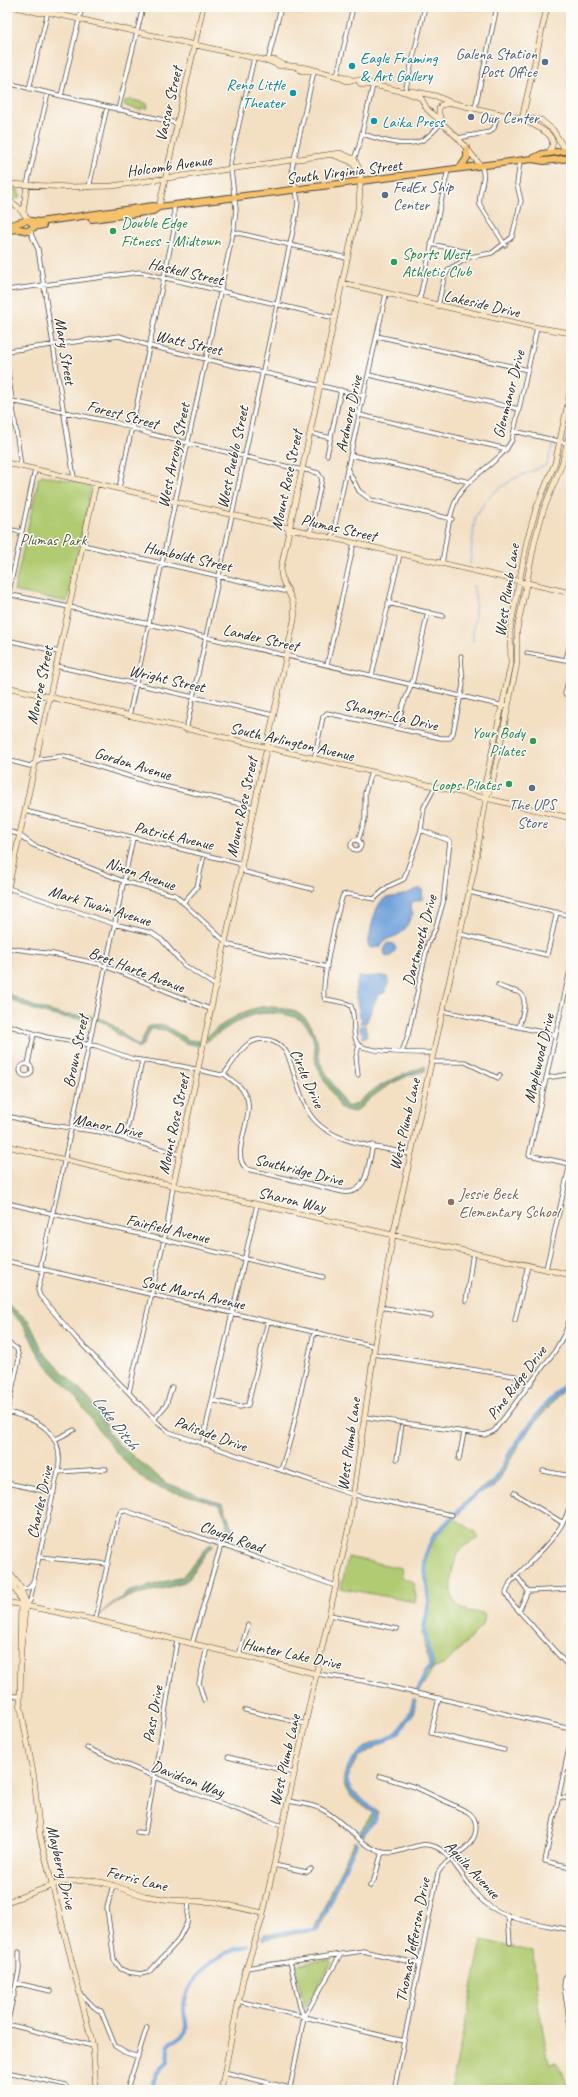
<svg xmlns="http://www.w3.org/2000/svg" width="578" height="2097" viewBox="0 0 578 2097" font-family="Caveat,sans-serif">
	<style>
		.green { fill: #b0cb71; stroke: #6e7b4e }
		.forest { fill: #8caf63; stroke: #5c6d47 }
		.water { fill: #70a1da; stroke: #4e6682 }
		.lines { fill: none; stroke-linecap: round; stroke-linejoin: round }
		.stream { stroke: #70a1da; stroke-width: 1 }
		.canal { stroke: #70a1da; stroke-width: 4 }
		.street-casing { stroke: #494642; stroke-width: 5 }
		.secondary-casing { stroke: #494642; stroke-width: 6 }
		.primary-casing { stroke: #494642; stroke-width: 8 }
		.street { stroke: #fff; stroke-width: 3.5 }
		.secondary { stroke: #fbe6c4; stroke-width: 5 }
		.primary { stroke: #f5c16b; stroke-width: 6 }
		.service-dot { fill: #5c6f8a; stroke: #fdfcf7; stroke-width: 1.5 }
		.culture-dot { fill: #0f9aa8; stroke: #fdfcf7; stroke-width: 1.5 }
		.leisure-dot { fill: #2e9e5b; stroke: #fdfcf7; stroke-width: 1.5 }
		.education-dot { fill: #8d6e63; stroke: #fdfcf7; stroke-width: 1.5 }
		.labels { text-anchor: middle; stroke-width: 3; stroke-linejoin: round; paint-order: stroke }
		.service-label { font-size: 16px; fill: #4e5e75; stroke: #fdfcf7; text-anchor: start }
		.culture-label { font-size: 16px; fill: #0d838f; stroke: #fdfcf7; text-anchor: start }
		.street-label { font-size: 16px; fill: #2b2b2b; stroke: #fdfcf7 }
		.leisure-label { font-size: 16px; fill: #27864d; stroke: #fdfcf7; text-anchor: start }
		.park-label { font-size: 16px; fill: #535b40; stroke: #fdfcf7 }
		.education-label { font-size: 16px; fill: #785e54; stroke: #fdfcf7; text-anchor: start }
		.water-label { font-size: 17px; font-style: italic; fill: #475a71; stroke: #fdfcf7 }
	</style>
	<rect width="100%" height="100%" fill="#fdfcf7"/>
	<filter id="ink" filterUnits="userSpaceOnUse"><feTurbulence type="fractalNoise" baseFrequency=".025" numOctaves="2"/><feDisplacementMap in="SourceGraphic" scale="8" xChannelSelector="R" yChannelSelector="G"/><feConvolveMatrix kernelMatrix="1 2 1 2 8 2 1 2 1" color-interpolation-filters="sRGB"/></filter>
	<filter id="wash" filterUnits="userSpaceOnUse"><feTurbulence type="fractalNoise" baseFrequency=".012" numOctaves="4" result="noise"/><feDisplacementMap in="SourceGraphic" scale="16" xChannelSelector="R" yChannelSelector="G"/><feGaussianBlur stdDeviation="0.9" result="paint"/><feColorMatrix in="noise" values="0 0 0 0 0 0 0 0 0 0 0 0 0 0 0 0 0 1.4 0 .05"/><feComposite in="paint" operator="in"/></filter>
	<g filter="url(#wash)">
		<rect width="100%" height="100%" fill="#f3dfc2"/>
		<path class="green" d="M130,99L148,104L147,109L143,107L141,110L124,106L125,100L129,101Z
			M348,163L355,173L349,176Z
			M10,189L19,190L18,193L21,194L19,198L15,199L7,192V190Z
			M42,475L89,485L91,488L67,602L14,591L39,477Z
			M454,1518L476,1533L479,1537C474,1541 468,1543 463,1547C452,1558 444,1597 459,1607C466,1612 475,1612 483,1613L485,1616L483,1625L445,1664L433,1669L419,1691L417,1690L427,1672L433,1669L427,1645L425,1648L422,1633L428,1603L423,1560L427,1549L430,1548L436,1536Z
			M348,1557L401,1568L403,1578L413,1582L416,1597L415,1602L341,1588Z
			M482,1940L533,1952L538,2004L549,2064L556,2063L562,2071L569,2090H533L507,2084V2090H451Z
			M330,1959L331,1964L306,2006L304,2007L295,1965Z"/>
		<path class="forest" d="M7,993L33,1006L63,1015L92,1016L91,1019C63,1020 31,1012 7,997Z
			M266,1006L293,1010L305,1018L311,1025L317,1040L320,1063L346,1106C355,1108 360,1100 367,1095C385,1081 405,1074 426,1066L425,1071C407,1075 390,1083 376,1094C368,1099 362,1108 354,1112L341,1109C334,1094 323,1080 317,1066C313,1054 316,1041 310,1030C305,1021 297,1017 287,1015C251,1007 234,1023 206,1042L207,1036C225,1022 243,1009 266,1006Z
			M97,1017C113,1022 125,1036 138,1046L141,1043L148,1027L150,1026L165,1025L188,1040L200,1041L199,1046L185,1043L166,1030L151,1029L143,1045L138,1048L127,1039L118,1035L106,1023L96,1020Z
			M7,1304L28,1320L43,1351L99,1410L109,1433L118,1444L166,1483L223,1504L233,1530L228,1544L223,1542C231,1529 227,1520 220,1506C216,1503 209,1502 204,1500C182,1493 157,1491 139,1475C112,1452 94,1422 74,1395C65,1383 53,1375 45,1363C29,1343 31,1326 7,1310Z
			M571,1375V1381L534,1424L521,1441L495,1487L477,1494L458,1515L454,1513L478,1490L494,1481L523,1432Z
			M451,1517L454,1518L436,1536L430,1548L427,1549L433,1534Z
			M210,1544L214,1545C203,1553 191,1578 186,1581C155,1596 126,1587 99,1616L100,1613L128,1592L182,1577Z
			M428,1645L434,1663L433,1669L427,1672L429,1663L425,1648Z
			M413,1699L417,1700L413,1714L399,1734L358,1757L349,1773L347,1781L350,1789L378,1812L375,1821L363,1836L359,1833L373,1813C364,1806 352,1800 347,1791C337,1775 353,1755 366,1747C375,1741 389,1739 397,1731C406,1722 410,1711 413,1699Z
			M354,1841L357,1843L318,1931L285,1935L262,1940L264,1934L314,1929Z"/>
		<path class="water" d="M418,889H422L423,899L412,902L411,907L413,914C408,920 408,928 401,933C393,939 385,936 381,947L370,948L368,945C370,935 374,902 386,898C389,897 394,897 398,896C405,895 412,891 418,889Z
			M387,943L394,944L396,949L391,956L386,957L384,951Z
			M382,976L387,977L389,984L384,993L378,995L366,1023H360L362,1019L360,1017C358,1003 352,991 359,977Z
			M365,1025L367,1035L364,1038L362,1037L363,1034L359,1029L361,1026Z"/>
		<g class="lines">
			<path class="stream" d="M470,564L475,517L486,501L493,493L513,479L546,465L553,445
				M473,586C479,605 472,623 473,642
				M7,995C31,1009 61,1020 89,1018
				M100,1019L107,1023L119,1034L130,1039L138,1047L141,1046L150,1029C172,1020 180,1047 199,1044
				M211,1035L230,1023L256,1011H288L298,1015L312,1031L321,1070L333,1085L341,1105L347,1109H353L387,1083L421,1070
				M7,1306L27,1325L45,1359L96,1413L107,1435L141,1471L159,1484L190,1492L222,1505L231,1528L226,1542
				M101,1613C113,1601 128,1593 144,1589C158,1586 172,1586 184,1579C194,1574 200,1554 211,1545"/>
			<path class="canal" d="M418,1690L426,1672L432,1664L424,1628L429,1602L424,1561L426,1554L432,1540L439,1530L478,1492L493,1485L511,1451L530,1425L543,1407L571,1379
				M362,1834L373,1822L375,1813C369,1803 354,1799 349,1788C345,1782 347,1776 348,1770C356,1745 385,1746 400,1730C409,1721 411,1711 415,1700
				M263,1937L286,1932L315,1930L317,1928L356,1844
				M151,2090L156,2074L168,2062C165,2034 176,2047 186,2031C188,2023 183,2015 184,2007C186,1977 219,1951 247,1946"/>
		</g>
	</g>
	<g filter="url(#ink)">
		<g class="lines">
			<defs>
				<path id="street" d="M268,61L281,7
					M337,76L353,7
					M7,83L176,123
					M29,89L49,7
					M405,92L425,7
					M61,96L82,7
					M475,108L497,7
					M118,110L143,7
					M362,134C381,139 403,149 423,140C430,136 436,129 441,123
					M458,138L490,132L494,128L498,113
					M354,159L359,146L373,85
					M481,166C488,178 477,192 480,205L505,245
					M27,185L48,93
					M89,187L107,107
					M32,229L31,234L38,249L74,478
					M234,232L347,258
					M431,244L467,252L470,257
					M7,290L140,272L335,318
					M419,302L448,170
					M438,306L444,278L449,269L470,257L492,253L512,237L521,201L517,184L520,161
					M377,336L528,370
					M7,351L119,336L150,346L364,396
					M7,364L21,466
					M369,375L519,409
					M7,400L117,423L150,434L302,470
					M360,415L507,449
					M514,431L571,444
					M310,433L331,438
					M327,455L341,390
					M351,455L470,482
					M302,469L318,473L322,479L310,534
					M348,470L359,491L371,500L452,519
					M119,488L174,230V206
					M7,529L22,532
					M332,538L386,294
					M83,545L284,591L288,589
					M442,563C446,543 449,505 462,490C477,471 501,461 512,440L537,328
					M7,594L145,623L508,707
					M7,601L35,470
					M388,603L443,616
					M7,640L59,652
					M527,653L571,661
					M566,660L571,639
					M327,665L354,543
					M56,666L273,715
					M372,675L400,554
					M565,694L571,669
					M129,716L234,228L236,209L230,163L254,58
					M397,728L403,705L413,680L428,612
					M186,730L296,216L298,202L292,168L314,71
					M314,759L323,717L327,713L441,738H450L453,733L463,685L461,656
					M7,760L30,766L40,759L64,756L151,783L254,807
					M25,811L238,863L245,872L312,889
					M7,831L18,834L33,845L123,881L175,895L229,945L327,967
					M133,838L63,1167L41,1264L42,1273L38,1290L40,1296L75,1337L159,1424L169,1432L354,1495L452,1515
					M351 845a5 5 0 1 1 10 0a5 5 0 1 1-10 0Z
					M358,841L365,819V793L371,772
					M8,888L114,924L152,933L162,940L184,965L216,986
					M469,892L571,916
					M183,903L197,887L204,855
					M460,934L547,955L557,912
					M7,948L53,954L100,964L210,1009
					M498,985C504,989 511,990 518,992C530,996 521,1018 519,1027
					M443,1011L556,1035
					M7,1025L46,1037L97,1046L133,1059L181,1066L221,1075L224,1074C237,1058 245,1035 269,1040C277,1042 283,1047 287,1053C294,1071 298,1091 307,1109C324,1144 377,1146 411,1154
					M402,1052L408,1035L428,943L435,930L443,903L450,841L421,830
					M433,1053C421,1053 363,1053 357,1043C351,1033 356,1017 351,1006L346,1003L325,999C319,990 338,909 343,895L348,894L374,899L389,886L404,879L421,830L424,807L435,787
					M431,1062H465L498,1078L500,1075
					M20 1070a6 6 0 1 1 12 0a6 6 0 1 1-12 0Z
					M28,1064L34,1034
					M224,1074C233,1082 243,1086 247,1098C254,1119 229,1155 247,1169L343,1192C368,1196 368,1163 373,1145
					M358,1075L356,1057L359,1045
					M546,1078L571,1074
					M7,1116L36,1123L101,1132L179,1154
					M125,1139L142,1061
					M570,1164L529,1155L571,966
					M7,1203L323,1277
					M7,1261L374,1346
					M546,1269L571,1159
					M466,1301L473,1252
					M380,1307L431,1316
					M515,1320L528,1265
					M7,1342L17,1349L19,1359L7,1412
					M373,1354L515,1376L530,1385
					M129,1392L167,1227L173,1186
					M212,1400L240,1407L248,1405L268,1321
					M7,1412C41,1420 65,1433 58,1472L34,1579C31,1586 29,1591 21,1588
					M365,1417L485,1435L494,1431L555,1351L565,1333L571,1315
					M154,1419L166,1405L172,1387
					M54,1440L74,1430
					M202,1444L257,1205
					M397,1459L402,1423
					M459,1459L464,1432
					M281,1470L291,1437L314,1332
					M543,1471L571,1476
					M58,1472L106,1469
					M7,1483L54,1493
					M514,1493L563,1523
					M571,1503C562,1537 532,1558 510,1583L506,1593L511,1602L571,1669
					M39,1557L108,1564
					M516,1575L528,1591L571,1589
					M26,1606L30,1601L34,1582
					M519,1611L528,1591
					M330,1615L397,1629
					M95,1620L118,1517L121,1511L124,1510L336,1586
					M192,1644L221,1545
					M239,1655L248,1625
					M317,1674L364,1681L571,1729
					M7,1696H20
					M439,1698L431,1733L504,1750
					M204,1700L199,1683L207,1647
					M245,1710L306,1724
					M571,1739L545,1861L571,1867
					M87,1748L193,1793L282,1826
					M228,1757L294,1773
					M380,1776L415,1787L468,1812C474,1816 476,1821 476,1828C475,1851 447,1855 438,1873L394,2090
					M558,1797L571,1799
					M288,1801C299,1803 313,1804 323,1810C343,1820 361,1847 382,1852C401,1857 420,1837 438,1848C452,1856 465,1881 476,1894C498,1921 539,1923 571,1930
					M137,1832L145,1833L177,1640
					M274,1865L307,1872L311,1869
					M113,1885L107,1908L114,1960L121,1969L128,1972L141,1974L149,1972L177,1942L187,1923L189,1900
					M370,1886L374,1880L382,1852
					M508,1915L510,1943
					M246,1968L363,1951L420,1964
					M571,1971L565,1978L564,1986L571,2033
					M16,1983L51,1991
					M7,1994L14,1996
					M81,1995C88,1999 93,2009 101,2011L115,2046L124,2052L138,2057
					M238,2001L404,2041
					M304,2017L341,1954
					M7,2024L93,2046
					M7,2025L19,1970V1952
					M7,2072L66,2085
					M224,2072L298,2090
					M290,2088L304,2017L300,2007L290,1961
					M127,2090L147,2027"/>
				<path id="secondary" d="M16,7L40,13L47,12
					M36,7L47,12L268,61L275,60L284,65L307,68L337,76L348,77L351,80
					M269,61L280,66L284,65
					M298,68L302,71H314
					M337,76L347,81C354,79 367,79 373,85
					M359,82L362,85H373L405,92L421,98L427,109L458,138L481,166
					M405,92L412,91L436,96L452,103L522,119L541,120L553,130L566,151
					M441,105L451,103
					M439,109V115L443,121
					M522,119L547,7
					M522,119C533,126 564,134 548,153
					M333,155L352,162L357,169
					M7,184L70,187L112,186L340,153L354,159L361,172L359,204L281,568C279,586 298,596 294,620L173,1186
					M7,199L17,206L29,220
					M159,207L203,7
					M23,213L27,185
					M342,283L534,327L571,333
					M7,463L571,593
					M7,687L571,818
					M486,799L484,789L511,664L510,630L527,541L536,509L555,463L571,389
					M7,893L96,483
					M7,1146L149,1180L571,1275
					M7,1574L12,1576L20,1587L26,1602L21,1648L20,1703L34,1778L40,1836L93,2046L96,2090
					M7,1575L21,1600L20,1647
					M7,1602L95,1620L317,1674
					M7,1902L62,1882L88,1880L105,1883L145,1896L170,1900L214,1902L263,1913
					M221,2090L243,1979L262,1919L349,1526L377,1330L393,1235L474,870L486,799L492,784L517,663V630L535,540L543,511L562,464L571,427"/>
				<path id="primary" d="M532,159L542,154L571,150
					M460,168L467,158V149
					M92,219L153,211L159,207
					M31,221L39,222L153,206L159,207L532,159L544,161L571,158
					M7,226L28,220L33,224
					M7,230L20,229L28,231L34,227L43,225"/>
			</defs>
			<use href="#street" class="street-casing"/>
			<use href="#secondary" class="secondary-casing"/>
			<use href="#primary" class="primary-casing"/>
			<use href="#street" class="street"/>
			<use href="#secondary" class="secondary"/>
			<use href="#primary" class="primary"/>
		</g>
	</g>
	<g class="service-dot">
		<circle cx="545" cy="62" r="4"/>
		<circle cx="471" cy="117" r="4"/>
		<circle cx="385" cy="195" r="4"/>
		<circle cx="532" cy="788" r="4"/>
	</g>
	<g class="culture-dot">
		<circle cx="352" cy="66" r="4"/>
		<circle cx="293" cy="93" r="4"/>
		<circle cx="374" cy="121" r="4"/>
	</g>
	<g class="leisure-dot">
		<circle cx="113" cy="231" r="4"/>
		<circle cx="394" cy="262" r="4"/>
		<circle cx="533" cy="741" r="4"/>
		<circle cx="509" cy="784" r="4"/>
	</g>
	<circle class="education-dot" cx="451" cy="1202" r="4"/>
	<g class="labels">
		<g class="service-label">
			<text x="537" y="59" text-anchor="end">Galena Station<tspan x="537" dy="18">Post Office</tspan></text>
			<text x="479" y="123">Our Center</text>
			<text x="393" y="192">FedEx Ship<tspan x="393" dy="18">Center</tspan></text>
			<text x="532" y="810" text-anchor="middle">The UPS<tspan x="532" dy="18">Store</tspan></text>
		</g>
		<g class="culture-label">
			<text x="360" y="63">Eagle Framing<tspan x="360" dy="18">&amp; Art Gallery</tspan></text>
			<text x="285" y="90" text-anchor="end">Reno Little<tspan x="285" dy="18">Theater</tspan></text>
			<text x="382" y="127">Laika Press</text>
		</g>
		<g class="street-label">
			<text transform="translate(168 104) rotate(-77)" y="6">Vassar Street</text>
			<text transform="translate(169 165) rotate(-8)" y="6">Holcomb Avenue</text>
			<text transform="translate(344 171) rotate(-7)" y="6">South Virginia Street</text>
			<text transform="translate(186 271) rotate(13)" y="6">Haskell Street</text>
			<text transform="translate(482 303) rotate(13)" y="6">Lakeside Drive</text>
			<text transform="translate(189 342) rotate(13)" y="6">Watt Street</text>
			<text transform="translate(66 351) rotate(81)" y="6">Mary Street</text>
			<text transform="translate(508 394) rotate(-76)" y="6">Glenmanor Drive</text>
			<text transform="translate(123 414) rotate(15)" y="6">Forest Street</text>
			<text transform="translate(348 414) rotate(-78)" y="6">Ardmore Drive</text>
			<text transform="translate(173 455) rotate(-78)" y="6">West Arroyo Street</text>
			<text transform="translate(232 457) rotate(-78)" y="6">West Pueblo Street</text>
			<text transform="translate(286 480) rotate(-78)" y="6">Mount Rose Street</text>
			<text transform="translate(339 527) rotate(13)" y="6">Plumas Street</text>
			<text transform="translate(188 556) rotate(13)" y="6">Humboldt Street</text>
			<text transform="translate(506 590) rotate(-81)" y="6">West Plumb Lane</text>
			<text transform="translate(261 637) rotate(13)" y="6">Lander Street</text>
			<text transform="translate(167 678) rotate(13)" y="6">Wright Street</text>
			<text transform="translate(39 685) rotate(-78)" y="6">Monroe Street</text>
			<text transform="translate(391 714) rotate(13)" y="6">Shangri-La Drive</text>
			<text transform="translate(292 741) rotate(13)" y="6">South Arlington Avenue</text>
			<text transform="translate(133 763) rotate(17)" y="6">Gordon Avenue</text>
			<text transform="translate(241 807) rotate(-78)" y="6">Mount Rose Street</text>
			<text transform="translate(174 835) rotate(13)" y="6">Patrick Avenue</text>
			<text transform="translate(141 873) rotate(19)" y="6">Nixon Avenue</text>
			<text transform="translate(100 905) rotate(17)" y="6">Mark Twain Avenue</text>
			<text transform="translate(419 940) rotate(-75)" y="6">Dartmouth Drive</text>
			<text transform="translate(137 969) rotate(21)" y="6">Bret Harte Avenue</text>
			<text transform="translate(75 1051) rotate(-78)" y="6">Brown Street</text>
			<text transform="translate(538 1058) rotate(-77)" y="6">Maplewood Drive</text>
			<text transform="translate(308 1078) rotate(66)" y="6">Circle Drive</text>
			<text transform="translate(173 1124) rotate(-78)" y="6">Mount Rose Street</text>
			<text transform="translate(404 1124) rotate(-77)" y="6">West Plumb Lane</text>
			<text transform="translate(108 1125) rotate(12)" y="6">Manor Drive</text>
			<text transform="translate(299 1169) rotate(14)" y="6">Southridge Drive</text>
			<text transform="translate(292 1199) rotate(13)" y="6">Sharon Way</text>
			<text transform="translate(168 1228) rotate(13)" y="6">Fairfield Avenue</text>
			<text transform="translate(193 1292) rotate(13)" y="6">Sout Marsh Avenue</text>
			<text transform="translate(516 1382) rotate(-53)" y="6">Pine Ridge Drive</text>
			<text transform="translate(211 1433) rotate(20)" y="6">Palisade Drive</text>
			<text transform="translate(348 1444) rotate(-82)" y="6">West Plumb Lane</text>
			<text transform="translate(39 1502) rotate(-78)" y="6">Charles Drive</text>
			<text transform="translate(232 1536) rotate(20)" y="6">Clough Road</text>
			<text transform="translate(292 1653) rotate(12)" y="6">Hunter Lake Drive</text>
			<text transform="translate(152 1714) rotate(-80)" y="6">Pass Drive</text>
			<text transform="translate(284 1760) rotate(-77)" y="6">West Plumb Lane</text>
			<text transform="translate(188 1778) rotate(21)" y="6">Davidson Way</text>
			<text transform="translate(62 1867) rotate(77)" y="6">Mayberry Drive</text>
			<text transform="translate(473 1869) rotate(47)" y="6">Aquila Avenue</text>
			<text transform="translate(137 1878) rotate(14)" y="6">Ferris Lane</text>
			<text transform="translate(412 1940) rotate(-79)" y="6">Thomas Jefferson Drive</text>
		</g>
		<g class="leisure-label">
			<text x="121" y="228">Double Edge<tspan x="121" dy="18">Fitness - Midtown</tspan></text>
			<text x="402" y="259">Sports West<tspan x="402" dy="18">Athletic Club</tspan></text>
			<text x="525" y="738" text-anchor="end">Your Body<tspan x="525" dy="18">Pilates</tspan></text>
			<text x="501" y="790" text-anchor="end">Loops Pilates</text>
		</g>
		<g class="park-label">
			<text x="53" y="545">Plumas Park</text>
		</g>
		<g class="education-label">
			<text x="459" y="1199">Jessie Beck<tspan x="459" dy="18">Elementary School</tspan></text>
		</g>
		<g class="water-label">
			<text transform="translate(116 1422) rotate(52)" y="6">Lake Ditch</text>
		</g>
	</g>
	<rect width="578" height="2097" fill="none" stroke="#fdfcf7" stroke-width="24"/>
</svg>
